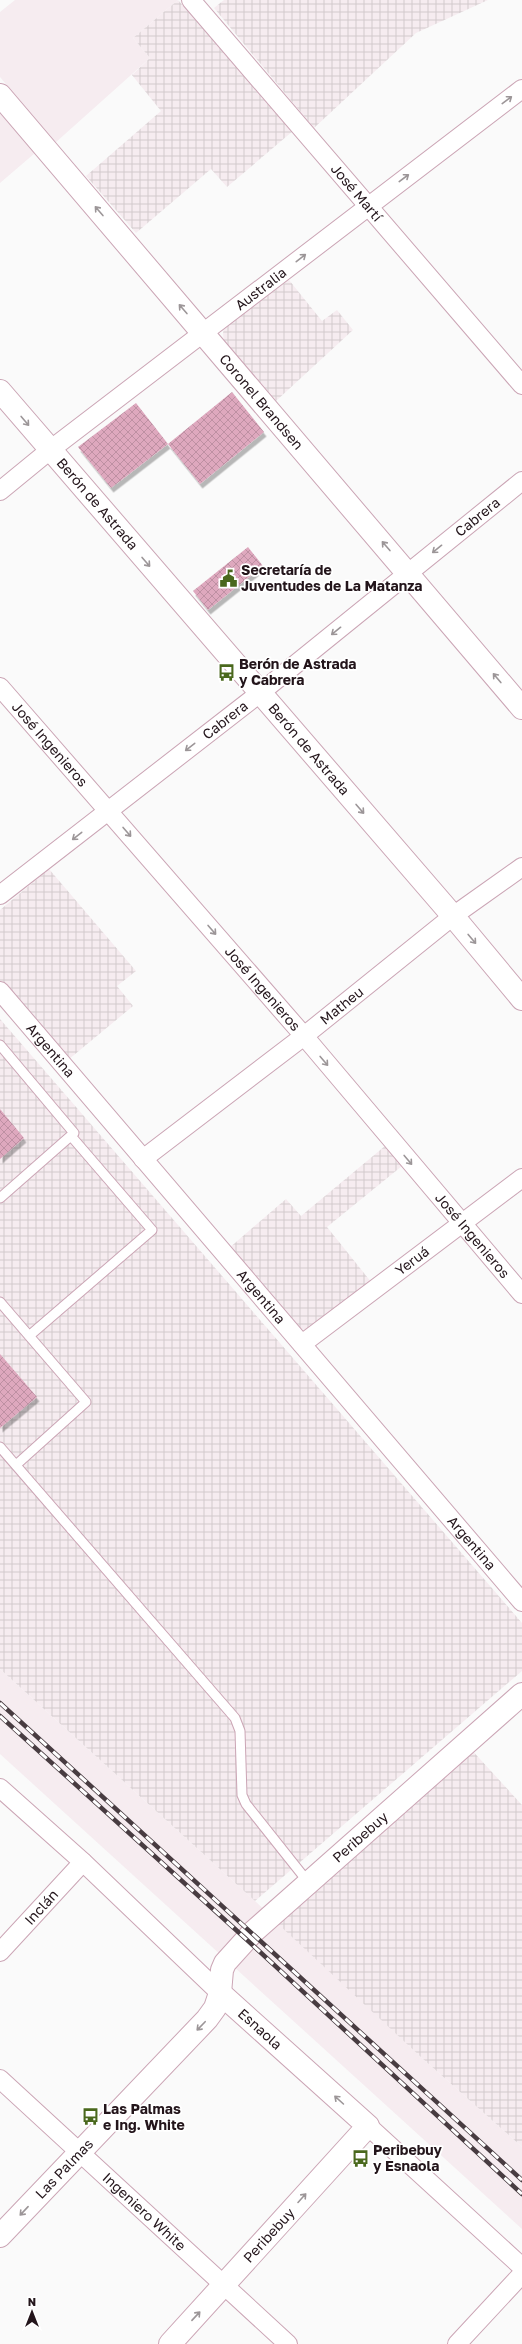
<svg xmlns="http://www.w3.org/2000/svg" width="522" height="2344" viewBox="0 0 522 2344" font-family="'Golos Text',sans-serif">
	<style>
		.built { fill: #f6ecf0 }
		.industrial { fill: url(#industrial-grid) }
		.building { fill: url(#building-cross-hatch); filter: url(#shadow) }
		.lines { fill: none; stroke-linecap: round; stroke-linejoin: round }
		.service-casing { stroke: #cba5b5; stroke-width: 11 }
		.minor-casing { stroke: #cba5b5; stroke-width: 20 }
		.tertiary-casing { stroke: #cba5b5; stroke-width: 24 }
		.service { stroke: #fff; stroke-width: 9 }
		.minor { stroke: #fff; stroke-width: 18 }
		.tertiary { stroke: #fff; stroke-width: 22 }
		.rail-casing { stroke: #483c41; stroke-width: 4.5 }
		.rail { stroke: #fff; stroke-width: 3; stroke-dasharray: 9; stroke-linecap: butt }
		.oneway { stroke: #9c9698 }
		.labels { text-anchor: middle; stroke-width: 3.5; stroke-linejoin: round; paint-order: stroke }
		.street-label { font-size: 14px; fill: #23151b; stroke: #fff }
		.poi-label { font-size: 14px; font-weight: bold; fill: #23151b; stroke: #fff; text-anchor: start }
	</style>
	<defs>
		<pattern id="industrial-grid" width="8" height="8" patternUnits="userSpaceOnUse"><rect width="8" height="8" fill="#f6ecf0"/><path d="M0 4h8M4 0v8" fill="none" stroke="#d3cacd"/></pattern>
		<pattern id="building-cross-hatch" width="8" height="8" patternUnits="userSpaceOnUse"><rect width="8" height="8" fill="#dea8be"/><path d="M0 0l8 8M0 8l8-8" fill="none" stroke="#be90a3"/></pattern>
		<filter id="shadow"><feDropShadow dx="2.5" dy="4.5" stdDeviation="0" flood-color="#0004"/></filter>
	</defs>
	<rect width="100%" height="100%" fill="#fafafa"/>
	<path class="built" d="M15,0H178L133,38L150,58L55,143L0,77V12Z
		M0,112L35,153L0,183Z
		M0,1669L255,1901L423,2059L522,2147V2229L0,1754Z"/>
	<path class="industrial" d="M178,0L293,131L227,187L211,169L136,233L86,176L161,111L132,75L150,58L133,38Z
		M224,0H488L416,33L314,128L214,8Z
		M289,280L322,321L337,310L353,330L276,401L224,344L223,333L224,328Z
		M49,869L136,971L117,986L133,1006L68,1060L0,983V910Z
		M0,1019L522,1623V1671L255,1901L0,1669Z
		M385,1146L402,1166L327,1227L372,1283L308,1329L301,1330L228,1249L286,1199L301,1216Z
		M469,1747L522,1805V2147L423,2059L277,1923Z"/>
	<path class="building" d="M232,392L264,432L200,484L168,444Z
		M136,403L168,444L111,488L78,447Z
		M248,547L263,566L208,610L193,591Z
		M0,1109L24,1138L0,1159Z
		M0,1354L37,1397L0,1428Z"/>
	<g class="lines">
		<defs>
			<path id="service" d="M0,1045L74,1133L0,1198
				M0,1302L86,1402L16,1465
				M29,1336L152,1230L71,1136
				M0,1447L235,1718L240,1731L242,1795L246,1804L308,1882"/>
			<g id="minor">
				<path id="s1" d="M191,0L522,385"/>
				<path id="s2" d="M0,491L50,450L522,89"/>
				<path id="s3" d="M0,687L304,1036L522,1294"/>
				<path id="s4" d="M0,895L260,693L522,481"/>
				<path id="s5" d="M0,991L522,1602"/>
				<path id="s6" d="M143,1159L304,1036L453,916L522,867"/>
				<path id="s7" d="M302,1344L522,1178"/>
				<path d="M0,1788L83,1862L220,1993"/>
				<path id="s8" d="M0,1952L83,1862"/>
				<path id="s9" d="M0,2079L288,2344"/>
				<path d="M368,2126L522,2267"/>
				<path d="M457,2344L522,2274"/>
			</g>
			<g id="tertiary">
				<path id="s10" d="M0,95L522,708"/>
				<path id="s11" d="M0,391L453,916L522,999"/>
				<path id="s12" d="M0,2236L207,2019L215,2008L220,1993L222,1970L225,1963L253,1932L522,1694"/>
				<path id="s13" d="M170,2344L368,2126L220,1993"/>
			</g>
		</defs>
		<use href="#service" class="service-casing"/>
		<use href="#minor" class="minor-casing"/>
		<use href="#tertiary" class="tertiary-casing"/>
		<use href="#service" class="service"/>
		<use href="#minor" class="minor"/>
		<use href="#tertiary" class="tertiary"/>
		<defs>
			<path id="rail" d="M0,1703L522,2180
				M0,1716L246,1939L522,2194"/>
		</defs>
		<use href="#rail" class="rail-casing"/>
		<use href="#rail" class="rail"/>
	</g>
	<defs><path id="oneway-shaft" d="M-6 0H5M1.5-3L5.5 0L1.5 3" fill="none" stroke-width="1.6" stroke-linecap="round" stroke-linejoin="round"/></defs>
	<g class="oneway">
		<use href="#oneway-shaft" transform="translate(507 100) rotate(-37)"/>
		<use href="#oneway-shaft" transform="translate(404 178) rotate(-37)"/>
		<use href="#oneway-shaft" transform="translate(99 211) rotate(-131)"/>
		<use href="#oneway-shaft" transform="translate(301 258) rotate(-38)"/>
		<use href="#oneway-shaft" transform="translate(183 309) rotate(-131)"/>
		<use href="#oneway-shaft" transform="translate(25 421) rotate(50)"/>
		<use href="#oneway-shaft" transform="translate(386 546) rotate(-131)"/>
		<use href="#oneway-shaft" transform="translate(437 549) rotate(141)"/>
		<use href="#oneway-shaft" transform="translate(146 562) rotate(49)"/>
		<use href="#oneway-shaft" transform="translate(336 631) rotate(141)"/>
		<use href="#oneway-shaft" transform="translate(497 678) rotate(-130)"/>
		<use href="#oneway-shaft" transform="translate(190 747) rotate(142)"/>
		<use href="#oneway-shaft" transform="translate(360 809) rotate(49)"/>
		<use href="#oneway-shaft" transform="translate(127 832) rotate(49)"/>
		<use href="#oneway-shaft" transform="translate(77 836) rotate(142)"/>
		<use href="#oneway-shaft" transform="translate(212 930) rotate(49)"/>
		<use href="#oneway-shaft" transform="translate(472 939) rotate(50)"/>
		<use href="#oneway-shaft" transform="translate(324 1061) rotate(50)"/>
		<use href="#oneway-shaft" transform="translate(408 1160) rotate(50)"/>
		<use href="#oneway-shaft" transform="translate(201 2026) rotate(134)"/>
		<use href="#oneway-shaft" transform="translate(339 2100) rotate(-138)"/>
		<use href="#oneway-shaft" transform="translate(302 2198) rotate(-48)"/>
		<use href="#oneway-shaft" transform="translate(24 2211) rotate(133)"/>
		<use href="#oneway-shaft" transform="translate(196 2316) rotate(-47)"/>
	</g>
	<defs>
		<symbol id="civic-bare" viewBox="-9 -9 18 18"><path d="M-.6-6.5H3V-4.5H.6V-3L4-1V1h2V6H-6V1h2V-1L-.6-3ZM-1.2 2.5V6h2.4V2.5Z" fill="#4a681d" stroke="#fff" stroke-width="2.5" paint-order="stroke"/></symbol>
		<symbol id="bus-bare" viewBox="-9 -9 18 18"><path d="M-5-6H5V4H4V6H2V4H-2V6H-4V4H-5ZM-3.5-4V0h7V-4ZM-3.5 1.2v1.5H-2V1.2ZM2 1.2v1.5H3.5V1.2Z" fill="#4a681d" stroke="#fff" stroke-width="2.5" paint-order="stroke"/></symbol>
	</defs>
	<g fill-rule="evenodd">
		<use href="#civic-bare" x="216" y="566" width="25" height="25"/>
		<use href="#bus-bare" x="214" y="660" width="25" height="25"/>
		<use href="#bus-bare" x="78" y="2104" width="25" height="25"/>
		<use href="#bus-bare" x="348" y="2146" width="25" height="25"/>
	</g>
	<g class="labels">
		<g class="street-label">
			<text dy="5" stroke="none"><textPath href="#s1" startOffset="254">José Martí</textPath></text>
			<text dy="5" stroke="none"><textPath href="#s2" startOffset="330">Australia</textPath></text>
			<text dy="5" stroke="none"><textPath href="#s10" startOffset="403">Coronel Brandsen</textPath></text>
			<text dy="5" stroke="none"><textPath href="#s11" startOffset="149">Berón de Astrada</textPath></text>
			<text dy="5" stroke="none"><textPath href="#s4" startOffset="609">Cabrera</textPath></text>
			<text dy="5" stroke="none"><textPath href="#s4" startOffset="285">Cabrera</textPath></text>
			<text dy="5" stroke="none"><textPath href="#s3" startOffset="76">José Ingenieros</textPath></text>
			<text dy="5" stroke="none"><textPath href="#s11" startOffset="473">Berón de Astrada</textPath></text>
			<text dy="5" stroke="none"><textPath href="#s3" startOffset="400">José Ingenieros</textPath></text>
			<text dy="5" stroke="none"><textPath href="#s6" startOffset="251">Matheu</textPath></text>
			<text dy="5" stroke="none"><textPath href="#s5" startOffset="78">Argentina</textPath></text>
			<text dy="5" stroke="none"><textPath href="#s3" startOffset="724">José Ingenieros</textPath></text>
			<text dy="5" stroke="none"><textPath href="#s7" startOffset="138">Yeruá</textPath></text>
			<text dy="5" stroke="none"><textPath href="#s5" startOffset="402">Argentina</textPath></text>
			<text dy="5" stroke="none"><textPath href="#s5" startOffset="726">Argentina</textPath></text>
			<text dy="5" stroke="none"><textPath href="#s12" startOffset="545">Peribebuy</textPath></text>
			<text dy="5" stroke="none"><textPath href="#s8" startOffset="61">Inclán</textPath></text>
			<text transform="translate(260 2029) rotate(42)" y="5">Esnaola</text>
			<text dy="5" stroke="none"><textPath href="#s12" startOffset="93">Las Palmas</textPath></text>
			<text dy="5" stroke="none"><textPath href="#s9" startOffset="196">Ingeniero White</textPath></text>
			<text dy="5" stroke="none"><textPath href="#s13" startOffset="147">Peribebuy</textPath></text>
		</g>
		<g class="poi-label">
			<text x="241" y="575">Secretaría de<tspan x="241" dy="16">Juventudes de La Matanza</tspan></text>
			<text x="239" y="669">Berón de Astrada<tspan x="239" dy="16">y Cabrera</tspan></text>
			<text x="103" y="2114">Las Palmas<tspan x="103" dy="16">e Ing. White</tspan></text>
			<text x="373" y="2155">Peribebuy<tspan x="373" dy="16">y Esnaola</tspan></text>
		</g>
	</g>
	<g transform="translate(32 2312)" stroke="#ffffff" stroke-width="3" paint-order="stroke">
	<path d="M0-3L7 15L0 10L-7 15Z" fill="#23151b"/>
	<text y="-6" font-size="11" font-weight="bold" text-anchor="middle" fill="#23151b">N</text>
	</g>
</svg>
